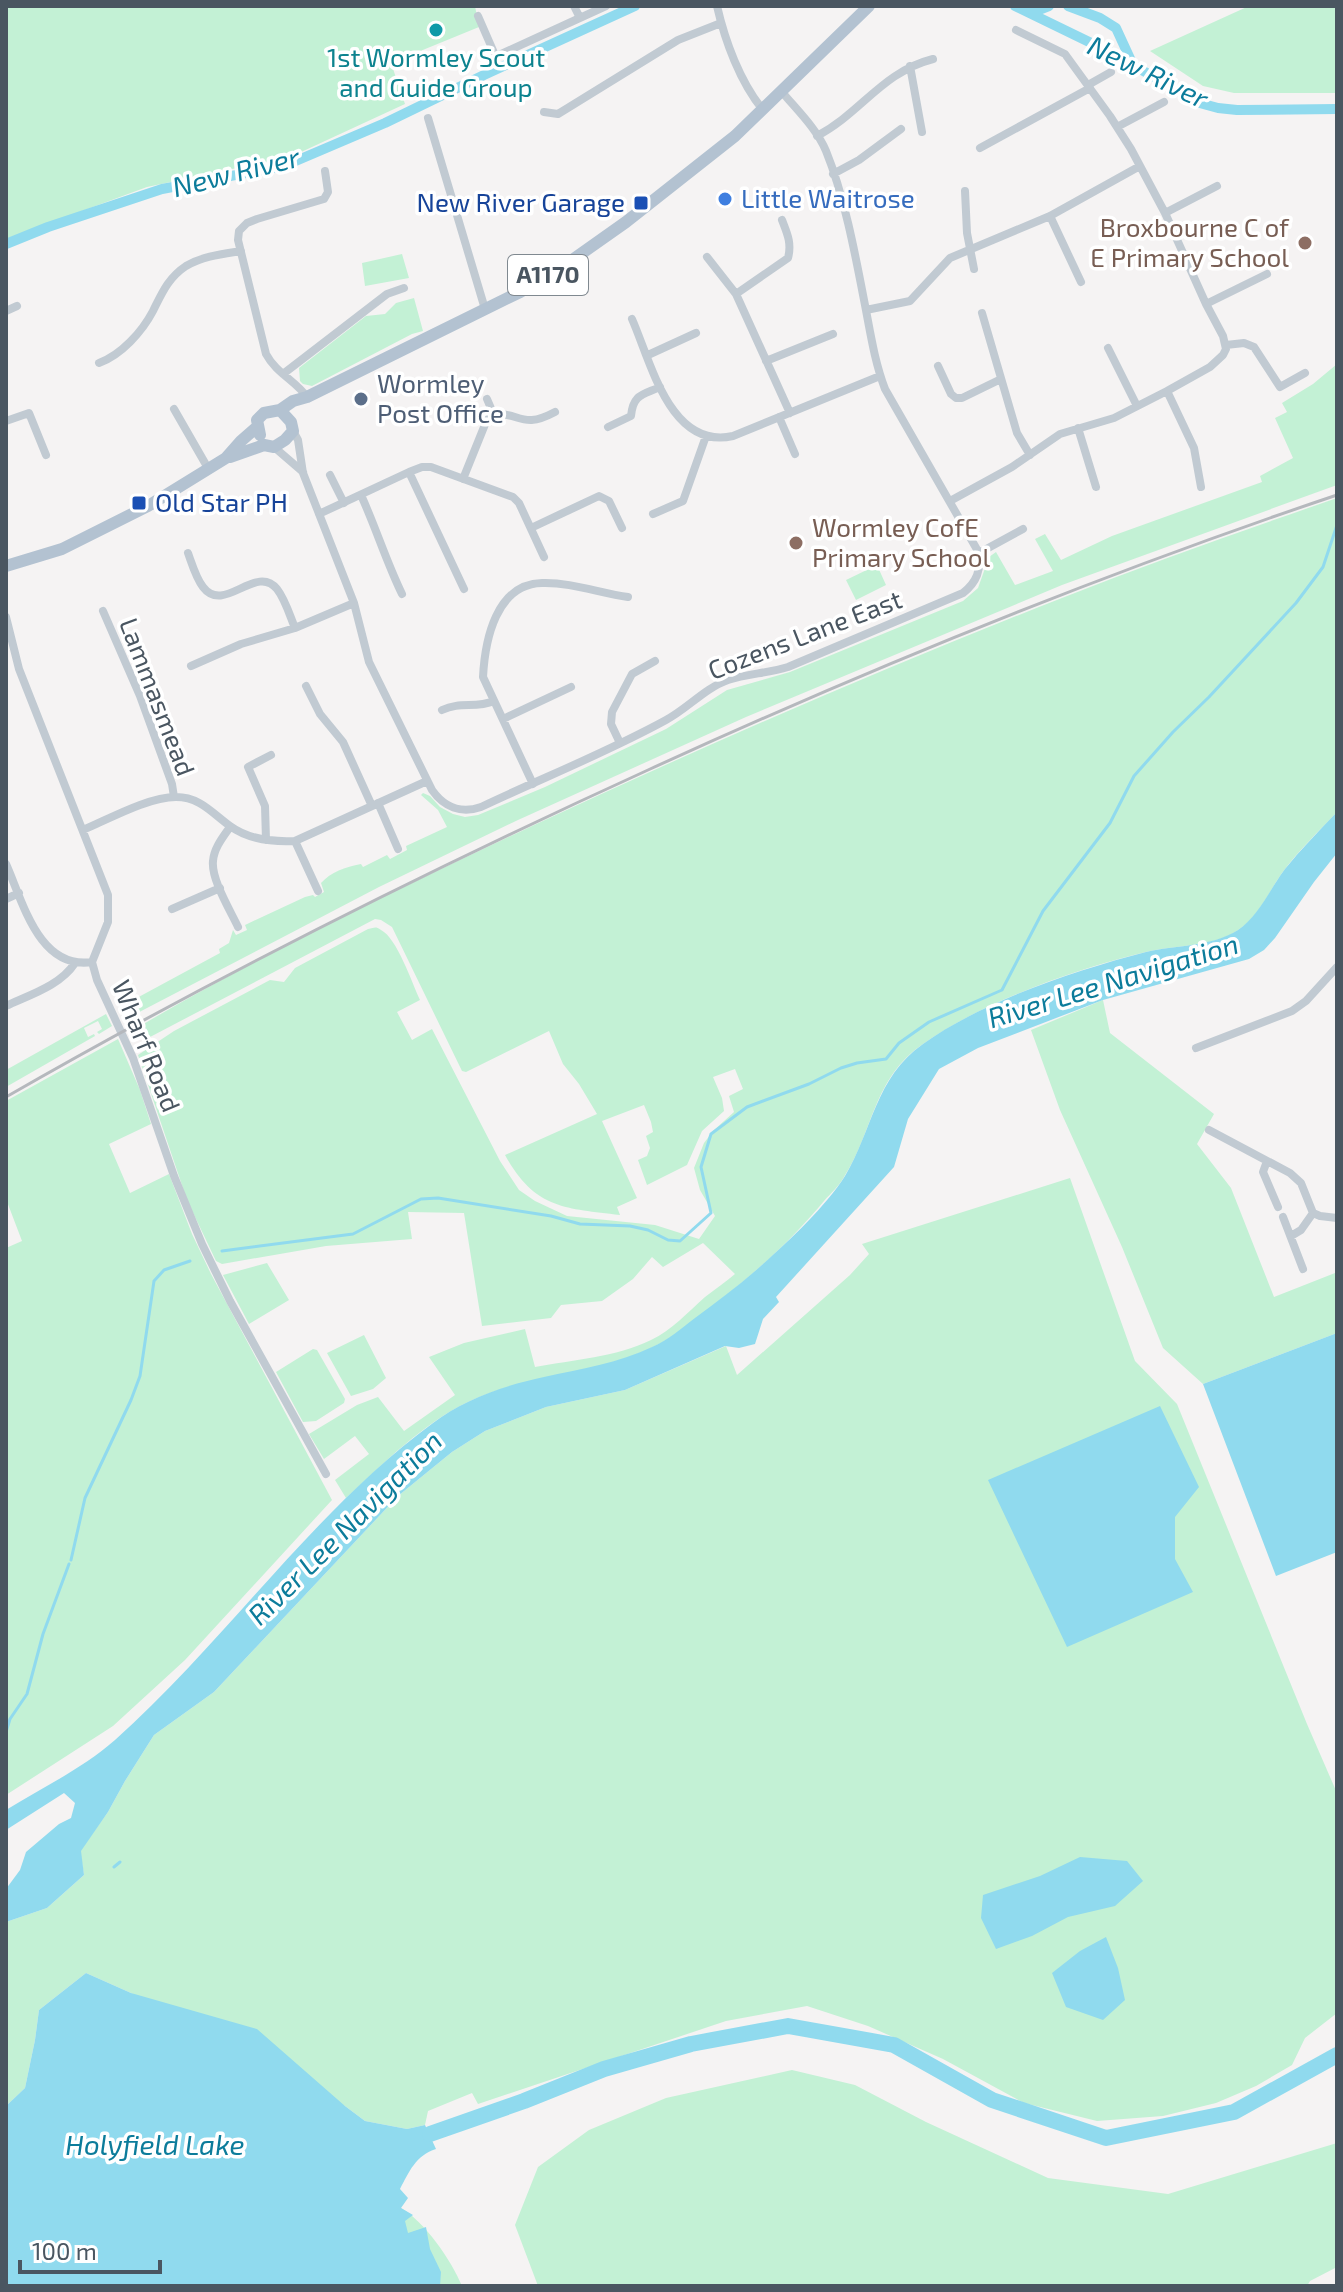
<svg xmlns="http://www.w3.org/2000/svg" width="1343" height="2292" viewBox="0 0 1343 2292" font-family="'Exo 2',sans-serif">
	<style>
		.green { fill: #c3f1d5 }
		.water { fill: #90daee }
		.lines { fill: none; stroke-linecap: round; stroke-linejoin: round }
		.stream { stroke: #90daee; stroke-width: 3 }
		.canal { stroke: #90daee; stroke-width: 10 }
		.river { stroke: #90daee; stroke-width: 16 }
		.street { stroke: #c1cad2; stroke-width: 8 }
		.primary { stroke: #b3c2d1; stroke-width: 12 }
		.rail { stroke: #b5b8bd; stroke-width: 3 }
		.culture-dot { fill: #0f9aa8; stroke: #fff; stroke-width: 3 }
		.shop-dot { fill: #3f7fe0; stroke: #fff; stroke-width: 3 }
		.transit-dot { fill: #1a4fb4; stroke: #fff; stroke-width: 3 }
		.education-dot { fill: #8d6e63; stroke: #fff; stroke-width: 3 }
		.service-dot { fill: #5c6f8a; stroke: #fff; stroke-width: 3 }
		.labels { text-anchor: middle; stroke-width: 7; stroke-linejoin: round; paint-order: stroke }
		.shield { fill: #fff; stroke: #808990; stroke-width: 2 }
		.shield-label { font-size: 24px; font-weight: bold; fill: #4a5661 }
		.culture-label { font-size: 26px; fill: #0d838f; stroke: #fff }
		.shop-label { font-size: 26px; fill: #366cbe; stroke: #fff; text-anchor: start }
		.transit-label { font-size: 26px; fill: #164399; stroke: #fff; text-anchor: end }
		.education-label { font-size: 26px; fill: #785e54; stroke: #fff; text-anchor: end }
		.service-label { font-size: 26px; fill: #4e5e75; stroke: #fff; text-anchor: start }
		.street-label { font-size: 26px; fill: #4a5661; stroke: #fff }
		.water-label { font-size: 28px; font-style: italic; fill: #0c7c9b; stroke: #fff }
	</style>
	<rect width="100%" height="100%" fill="#f5f3f3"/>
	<path class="green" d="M6,6H475L479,27L391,63L405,104L299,153L275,160L147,187L6,239Z
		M1249,6H1337V93H1234L1203,86L1150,51Z
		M402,254L409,278L365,286L362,263Z
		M414,298L423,331L412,334L312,386L303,384L300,381L299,368L366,316L385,314L396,303Z
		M1337,364V485L1062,585L746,717L518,820L379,887L124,1020L120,1011L122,1006L220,953L219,949L229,943L233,930L236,935L247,930L245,925L305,897L313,895L315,897L324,892L321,883C331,872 345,867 361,864L363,867L387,855L390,859L407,850L406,846L447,827L438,810L421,795L423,793L430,796L440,807L453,814L465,817L478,815L545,787L666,729L727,690L790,672L963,601L978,588L989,557L996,552L1015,585L1053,571L1035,539L1045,534L1061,560L1112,536L1262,482L1260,476L1293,458L1275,418L1287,412L1282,403L1313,384Z
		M1337,498V812C1319,831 1298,851 1282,873C1270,890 1259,915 1241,928C1216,947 1179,945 1150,951C1080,967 982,1002 923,1044C873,1078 874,1130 844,1177C839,1186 831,1193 824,1201C796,1235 763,1266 729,1293C705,1312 679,1335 651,1348C594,1375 528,1374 470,1401C423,1423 384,1463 346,1498L335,1480L369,1454L355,1436L324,1459L309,1434L357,1405L378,1397L404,1431L455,1395L429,1357L464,1343L525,1329L535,1367C573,1360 616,1357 651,1340C672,1330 688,1312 705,1297C715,1289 726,1282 735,1274L703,1243L663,1267L652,1257L633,1279L602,1301L561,1305L551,1318L482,1326L464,1213L408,1212L412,1239L326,1246L222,1264L216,1261L187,1200L138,1055L174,1031L270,980L284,982L295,968L368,929C375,928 375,926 381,930C397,938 412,983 420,1000L397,1012L412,1040L432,1029L500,1161L519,1190L535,1201L567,1216L655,1225L699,1239L715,1216L700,1190L694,1168L704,1143L713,1131L734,1112L729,1096L743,1089L735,1069L713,1077L722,1098L724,1111L702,1131L687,1165L647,1185L638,1160L647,1156L650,1148L646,1136L653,1132L651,1122L644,1105L602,1121L637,1198L617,1207L620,1215C564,1208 535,1209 505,1155L597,1114L579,1084L563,1064L549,1031L466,1072L462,1071L392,927L381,920L375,919L152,1036C145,1039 135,1040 130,1032C259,955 396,890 532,826C706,745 883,668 1062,598C1153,562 1245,530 1337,498Z
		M877,565L886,585L856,600L846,580Z
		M1103,1000L1110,1033L1214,1114L1197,1144L1231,1188L1274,1297L1335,1273L1337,1278V1333L1203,1384L1163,1348L1122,1247L1060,1110L1031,1030Z
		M106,1014L112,1026L99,1034L97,1032L102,1029L98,1021L84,1028L88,1037L94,1034L95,1036L6,1087V1070Z
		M118,1039L140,1090L151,1124L109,1144L130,1193L169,1174L192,1234L211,1274L332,1500L185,1660L113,1726L6,1795V1248L22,1241L6,1199V1101Z
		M1070,1178L1135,1361L1177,1404L1307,1724L1337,1793V2013L1305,2038L1292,2065L1256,2086L1216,2103L1163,2116L1097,2121L1024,2103L943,2059L868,2026L807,2006L726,2021L478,2104L472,2093L428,2111L425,2125L407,2129L365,2121L345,2106L131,1993L86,1973L39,2010L35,2040L25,2088L6,2106V1922L47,1908L84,1875L80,1851L108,1812L125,1781L154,1735L214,1692L398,1496L452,1452L485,1431L546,1407L625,1390L726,1346L737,1375L850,1275L869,1254L862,1244Z
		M267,1263L289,1300L249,1324L223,1275Z
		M364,1335L386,1378L373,1389L351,1396L327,1353Z
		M313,1349L317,1350L345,1399L344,1403L316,1421L303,1422L276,1372Z
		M792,2070L855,2085L926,2122L1048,2178L1168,2194L1337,2143V2267L1310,2281L1307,2286H538L515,2225L538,2167L589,2130L666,2098Z
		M401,2208C424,2221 452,2261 462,2286H431L406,2237Z"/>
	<path class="water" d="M1337,812V853L1314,882L1275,938L1264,950L1249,959L1103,1000L978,1048L939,1069L908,1119L894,1167L776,1297L779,1302L763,1319L755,1344L739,1348L725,1346L625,1390L546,1407L485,1431L452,1452L398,1496L214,1692L154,1735L125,1781L108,1812L81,1851L84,1875L47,1908L6,1922V1889L20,1870L26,1852L59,1824L71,1818L75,1803L64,1793L6,1830V1810C42,1788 83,1768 115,1740C227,1640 312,1512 433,1423C464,1399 506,1385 544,1377C580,1369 619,1363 652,1347C668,1340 682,1328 695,1318C718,1301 741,1284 763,1264C790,1240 826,1206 845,1176C873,1129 875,1078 923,1044C981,1002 1076,970 1146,952C1175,945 1211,947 1238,930C1258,917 1270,889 1285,869C1301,849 1319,831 1337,812Z
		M1337,1333V1552L1276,1576L1203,1384Z
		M1160,1406L1199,1487L1175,1517V1559L1193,1592L1067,1647L988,1480Z
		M1080,1857L1127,1861L1143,1881L1115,1906L1068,1917L1032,1936L996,1949L981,1918L983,1895L1040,1876Z
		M1106,1937L1118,1968L1125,2000L1103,2020L1066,2007L1052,1973L1080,1951Z
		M86,1973L131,1993L257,2029L345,2106L365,2121L407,2129L425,2125L436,2149C416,2155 409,2172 400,2189L408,2198L401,2208L413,2215L405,2221L408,2233L426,2227L430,2249L441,2272L440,2286H6V2106L25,2088L35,2040L39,2010Z"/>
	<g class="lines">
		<path class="stream" d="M222,1251L353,1234L421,1199L438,1198L551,1216L580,1224L630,1226L648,1230L668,1240L680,1241L711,1213L701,1167L711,1134L747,1107L809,1084L841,1068L857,1063L886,1059L899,1043L929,1022L1002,990L1043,911L1110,823L1134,776L1173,732L1209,697L1296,603L1323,567L1337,525
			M71,1560L85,1498L131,1400L140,1376L154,1281L164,1270L190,1261
			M6,1732L10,1719L27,1694L43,1634L69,1564
			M114,1867L120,1862"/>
		<path class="canal" d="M1015,6L1118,56L1196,102L1218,108L1237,110L1337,109
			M1068,6L1100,18L1116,28L1133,65
			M1031,13L1049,6
			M6,244L48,227L162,189L284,166L385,123L484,75L635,6"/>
		<path class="river" d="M430,2134L524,2101L604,2069L691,2044L788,2026L894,2045L992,2100L1106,2138L1234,2112L1337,2055"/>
		<path class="street" d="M574,6L580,18
			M717,6C725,41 740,82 763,110
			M478,16L495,55H499L606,6
			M910,66L922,132
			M1088,85L1111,72
			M544,112L558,114L678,40L721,23
			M428,118L485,309
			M1117,127L1164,102
			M817,136C861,113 882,72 933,59
			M980,148L1090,88
			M833,174L859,160L901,129
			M965,191L967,233L974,269
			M1165,213L1217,186
			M1050,216L1081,282
			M707,257L736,294L790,413
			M736,294L788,258C792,243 787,233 782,220
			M1206,304L1267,274
			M866,310L910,301L950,258L1050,216L1140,166
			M6,311L17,306
			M982,313L1017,433L1030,455
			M632,319C651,362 670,450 733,436L880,376
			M1226,345L1244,343L1254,347L1280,387L1305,373
			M1108,348L1137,406
			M648,355L696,333
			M766,361L833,334
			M99,363C121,355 142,332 153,311C162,293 168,278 186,266C203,256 222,254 241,251
			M938,366L951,394L956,398H962L1001,379
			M283,374L387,294L404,288
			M1167,391L1194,448L1201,487
			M307,397C296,381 276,373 266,354L238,240L239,231L247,223L257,219L324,199L328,192L325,171
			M487,399L493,413
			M174,409L209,470
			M779,417L795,454
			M6,421L29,413L46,455
			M608,427L631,416C633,394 643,395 660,387
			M1078,428L1096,487
			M293,431L298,440L303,473L354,603L369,662L432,790C444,807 461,814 481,807C542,778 606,753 666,720C687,709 705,688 728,680C747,674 768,673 788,667L963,593C977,582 981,570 979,553L885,389C874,360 870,330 864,300C855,253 844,195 826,151C817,129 797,110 782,92
			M274,447L303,472
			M409,472L464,589
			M330,475L344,503
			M463,479L486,422L493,413C522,414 523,429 555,412
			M361,495C376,528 386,561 402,594
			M950,501L1012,467L1060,434L1114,418L1167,391L1210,367L1223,355L1226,349L1223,336L1206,304L1165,213L1131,149L1110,116L1065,54L1016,30
			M319,514L409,472L422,467H431L513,497L519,503L544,557
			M653,514L683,501L706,436
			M531,528L599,496L609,501L622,528
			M188,553C192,564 196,578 203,587C224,615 256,563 277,589C285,599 290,616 295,628
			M979,553L1023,529
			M103,611L140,696L172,784L174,797
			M6,617L19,669L108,895V922L92,962L97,980L133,1058L174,1176L202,1244L230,1301L326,1474
			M191,666L241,644L295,628L354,603
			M306,686L320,714L343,742L372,806
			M442,710C461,701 475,709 494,701
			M503,719L571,687
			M620,743L611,724L612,712L632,674L655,661
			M533,784L483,677C485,640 496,584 542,583C570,582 600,593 628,597
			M378,803L398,849
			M230,827C223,837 214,848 213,861C211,879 230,910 238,927
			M83,830C109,819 148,797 176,797C200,797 212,813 230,826C249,840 273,842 295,841L427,781
			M266,840L265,806L248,767L271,755
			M295,841L318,891
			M6,864C23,902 39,970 92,962
			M6,899L19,893
			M172,909L220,888
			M6,1006C29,995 60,986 75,963
			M1196,1048L1292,1011L1306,1001L1337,967
			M1209,1130L1290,1173L1301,1183L1313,1213L1320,1216L1337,1218
			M1267,1161L1263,1172L1278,1207
			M1283,1217L1303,1269
			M1291,1236L1301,1230L1313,1213"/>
		<path class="primary" d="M280,410L293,401L307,397L520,292L568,263L626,222L735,136L869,6
			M260,435L257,420L264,413L280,410
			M230,457L264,445L274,447L285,440L293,431L291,422L280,410
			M6,566L62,549L148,506L226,458L241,441L257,427"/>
		<path class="rail" d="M6,1097C215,977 429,870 648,770C873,667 1102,574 1337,495"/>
	</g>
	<circle class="culture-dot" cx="436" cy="30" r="8"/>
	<circle class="shop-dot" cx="725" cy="199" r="8"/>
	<g class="transit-dot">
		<rect x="633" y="195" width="16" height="16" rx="4"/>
		<rect x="131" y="495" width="16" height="16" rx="4"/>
	</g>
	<g class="education-dot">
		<circle cx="1305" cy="243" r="8"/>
		<circle cx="796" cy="543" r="8"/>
	</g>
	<circle class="service-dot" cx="361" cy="399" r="8"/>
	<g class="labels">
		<rect class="shield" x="508" y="255" width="80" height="40" rx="6"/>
		<g class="shield-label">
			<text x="548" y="283">A1170</text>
		</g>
		<g class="culture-label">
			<text x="436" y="67">1st Wormley Scout<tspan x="436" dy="30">and Guide Group</tspan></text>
		</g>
		<g class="shop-label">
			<text x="741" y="208">Little Waitrose</text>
		</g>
		<g class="transit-label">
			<text x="625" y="212">New River Garage</text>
			<text x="155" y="512" text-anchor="start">Old Star PH</text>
		</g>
		<g class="education-label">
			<text x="1289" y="237">Broxbourne C of<tspan x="1289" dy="30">E Primary School</tspan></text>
			<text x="812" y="537" text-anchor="start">Wormley CofE<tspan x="812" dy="30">Primary School</tspan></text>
		</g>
		<g class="service-label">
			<text x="377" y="393">Wormley<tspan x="377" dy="30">Post Office</tspan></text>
		</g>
		<g class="street-label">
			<text transform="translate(805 635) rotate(-21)" y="9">Cozens Lane East</text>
			<text transform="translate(157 697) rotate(69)" y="9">Lammasmead</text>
			<text transform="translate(146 1046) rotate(68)" y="9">Wharf Road</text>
		</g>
		<g class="water-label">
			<text transform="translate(1148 72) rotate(26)" y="10">New River</text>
			<text transform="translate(236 172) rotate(-14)" y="10">New River</text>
			<text transform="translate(1113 981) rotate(-17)" y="10">River Lee Navigation</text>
			<text transform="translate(345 1528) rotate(-45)" y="10">River Lee Navigation</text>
			<text x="155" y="2155">Holyfield Lake</text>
		</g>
	</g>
	<rect width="1343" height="2292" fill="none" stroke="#4a5661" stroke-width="16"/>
	<path d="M20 2260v12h140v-12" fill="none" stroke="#4a5661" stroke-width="4"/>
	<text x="32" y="2260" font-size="24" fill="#4a5661" stroke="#ffffff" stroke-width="6" paint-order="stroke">100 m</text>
</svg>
